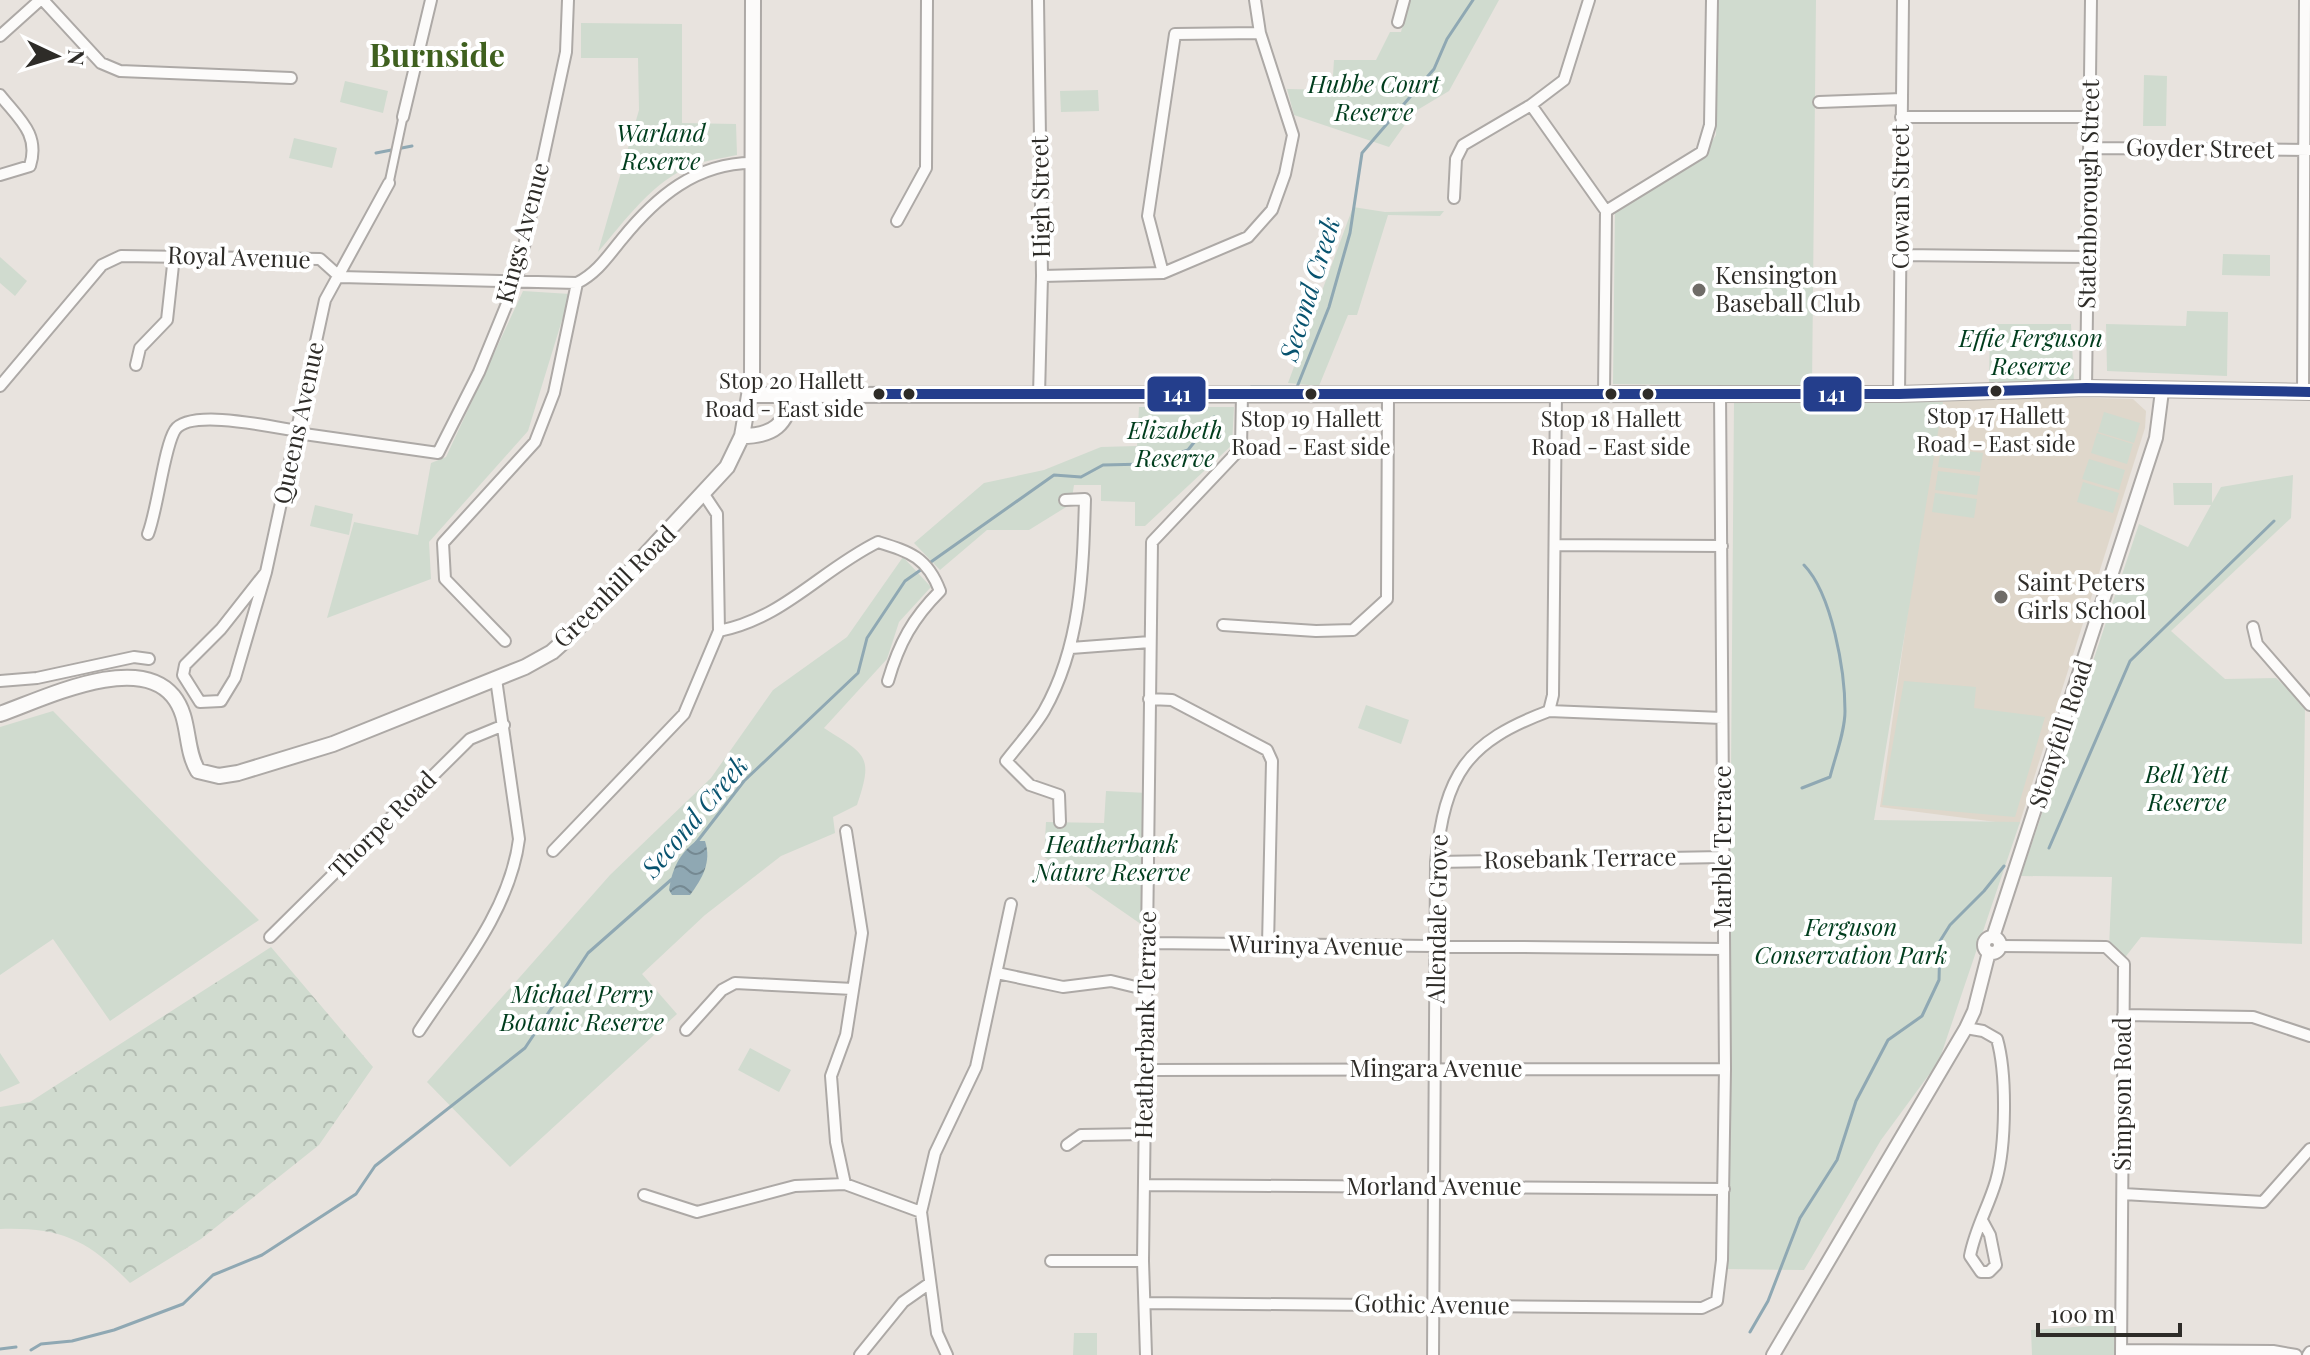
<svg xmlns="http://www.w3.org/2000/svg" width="2310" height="1355" viewBox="0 0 2310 1355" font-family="'Playfair Display',serif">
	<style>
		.built { fill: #dfd7cb }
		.forest { fill: url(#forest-crowns) }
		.green { fill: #d0dbcf }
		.water { fill: url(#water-waves) }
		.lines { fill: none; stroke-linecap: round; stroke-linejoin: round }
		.stream { stroke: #8fa8b3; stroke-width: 3 }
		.pedestrian-casing { stroke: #ada9a6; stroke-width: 11 }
		.minor-casing { stroke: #ada9a6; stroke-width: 14 }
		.tertiary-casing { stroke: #ada9a6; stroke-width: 16 }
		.secondary-casing { stroke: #ada9a6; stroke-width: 18 }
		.pedestrian { stroke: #fcfbfa; stroke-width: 7 }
		.minor { stroke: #fcfbfa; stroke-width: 10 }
		.tertiary { stroke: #fcfbfa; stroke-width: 12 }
		.secondary { stroke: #fcfbfa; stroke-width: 14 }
		.bus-1-casing { stroke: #fff; stroke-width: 16 }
		.bus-1 { stroke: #243e8c; stroke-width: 10 }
		.poi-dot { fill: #6f6c68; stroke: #fff; stroke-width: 3 }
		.bus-dot { fill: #2e2c28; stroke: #fff; stroke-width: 3 }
		.labels { text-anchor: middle; stroke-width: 8; stroke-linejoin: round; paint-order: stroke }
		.bus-label { font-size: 22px; fill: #2e2c28; stroke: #fff }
		.park-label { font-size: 24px; font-style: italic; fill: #003d1d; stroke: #fff }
		.street-label { font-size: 24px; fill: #2e2c28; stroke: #fff }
		.poi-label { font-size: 24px; fill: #2e2c28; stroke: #fff; text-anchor: start }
		.water-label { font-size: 26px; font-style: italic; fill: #08536f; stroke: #fff }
		.district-label { font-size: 32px; font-weight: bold; fill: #3f601f; stroke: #fff }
		.line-badge { stroke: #fff; stroke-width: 3 }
		.badge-label { font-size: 22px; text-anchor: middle; font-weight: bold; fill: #fff }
	</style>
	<defs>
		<pattern id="forest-crowns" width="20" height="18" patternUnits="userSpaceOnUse" patternTransform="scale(2)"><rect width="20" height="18" fill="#d0dbcf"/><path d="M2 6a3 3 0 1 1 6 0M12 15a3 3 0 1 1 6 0" fill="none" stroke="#b3bcb2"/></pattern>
		<pattern id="water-waves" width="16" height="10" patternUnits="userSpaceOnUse" patternTransform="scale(2)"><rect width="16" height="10" fill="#8fa8b3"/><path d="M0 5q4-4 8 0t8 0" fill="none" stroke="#758992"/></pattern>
	</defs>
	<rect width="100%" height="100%" fill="#e8e3de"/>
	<path class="built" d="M1939,394L2133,399L2146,411L2145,428L2019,825L1880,807Z"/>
	<path class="forest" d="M271,947L373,1067L319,1145L201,1239L130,1283C88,1240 61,1227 0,1229V1107L30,1102Z"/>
	<path class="green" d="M1409,0H1499L1449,91L1414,112L1389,147L1294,115L1287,89L1332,90L1334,60H1376L1390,32H1401Z
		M1717,0H1816L1812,387L1613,384L1615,208L1700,160L1716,135Z
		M581,23L682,24V123L736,124L737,155C723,158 707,160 694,165C654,179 624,222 598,252L639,110L638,58H581Z
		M2144,75L2167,76L2166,126H2143Z
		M345,81L388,91L383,113L340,102Z
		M1098,90L1099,111L1061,112L1060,91Z
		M294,138L337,148L332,168L289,158Z
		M1353,207L1385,212L1444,211L1440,216L1388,215L1357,315H1348L1319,386L1288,383Z
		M2223,254L2270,255V276L2222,275Z
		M0,257L27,281L15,296L0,283Z
		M523,291L570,294L528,431L429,542L431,579L327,618L354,522L418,535L431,463L446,457Z
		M2187,311L2228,312L2227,376L2107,371L2106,324L2186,326Z
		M1990,324H2071L2074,383L1989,382Z
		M1734,401L1943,402L1874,820L2020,822L1939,1061L1881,1140L1804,1270L1727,1269Z
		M1139,407H1234L1232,445L1145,526H1135V502L1101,501V485H1074L1071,504L1029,530H987L940,570L914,543L984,483L1044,470L1101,447L1137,446Z
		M2104,412L2140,423L2134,443L2098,432Z
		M2097,433L2133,444L2127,464L2091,453Z
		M1941,448L1983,453L1980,472L1938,467Z
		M2089,459L2125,470L2119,490L2082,479Z
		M1938,471L1980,476L1977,495L1935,490Z
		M2293,475L2291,518L2171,631L2225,679L2276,678L2305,705L2302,944L2141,937L2123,960L2109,948L2112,877L2021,876L2139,524L2188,547L2211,505H2174L2173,483H2212V503L2221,487Z
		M2083,482L2119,493L2113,513L2077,502Z
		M1935,493L1977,499L1974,518L1932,512Z
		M315,505L353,514L349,535L310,526Z
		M903,557L931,587L899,622L887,659L824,728C866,755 874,755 857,805L833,817L835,833L781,856L705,915L642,974L677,1014L510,1167L427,1082L610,875L711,778L773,690L847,637Z
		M1904,681L1976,687L1974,708L2045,717L2015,817L1882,805Z
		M1366,705L1409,720L1401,744L1358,728Z
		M53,711L259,920L110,1021L53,939L0,975V727Z
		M1106,791L1148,793V929L1044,857L1046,822L1104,823Z
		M750,1048L791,1070L779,1092L738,1070Z
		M0,1053L20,1083L0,1092Z
		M2116,1324V1355H2032L2031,1330Z
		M1074,1333H1097V1355H1073Z"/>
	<path class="water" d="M696,841H705C712,862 702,879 690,895H672L669,890C672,869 679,854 696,841Z"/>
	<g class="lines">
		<path class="stream" d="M376,153L412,146
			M1251,387H1297L1329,307L1350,233L1362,153L1434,69L1447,39L1473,0
			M928,564L1054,475L1081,477L1103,465L1146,464L1188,450L1214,417
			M1802,788L1830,777C1835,757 1845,732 1845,711C1845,671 1832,594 1804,565
			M696,843L744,781L858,673L867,638L905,581L922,569
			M2049,848L2130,661L2274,521
			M1750,1332L1768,1301L1800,1218L1837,1160L1856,1101L1888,1040L1922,1016L1939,980L1940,941L1950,925L1984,891L2004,866
			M0,1349L16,1347
			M31,1350L41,1344L72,1341L114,1330L183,1304L213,1275L262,1255L356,1194L375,1166L525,1048L588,953L672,879"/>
		<defs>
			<path id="pedestrian" d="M389,183L403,117"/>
			<path id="minor" d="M43,0L101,63L120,71L291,78
				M1038,0L1042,276L1039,395
				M1398,22L1404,0
				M0,36L40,0
				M0,95C19,119 40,134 30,166L0,175
				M1819,102L1902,99
				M1531,105L1606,211
				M403,117L431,0
				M1901,117H2090
				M2090,148L2310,150
				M1454,198L1456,159L1463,145L1531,105L1564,80L1589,0
				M897,221L926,168L927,0
				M1900,255L2089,257
				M1163,273L1148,216L1175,34L1260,33
				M1042,276L1163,273L1248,237L1272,210L1285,174L1293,135L1260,33L1255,0
				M136,365L140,348L167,320L174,256
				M0,386L102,265L121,256L320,259L340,277L577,283
				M2086,388L2091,0
				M1604,392L1606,211L1702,152L1710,125L1712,0
				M2303,392L2305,0
				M1899,394L1903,0
				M297,433L438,453L479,372L517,279L566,52L568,0
				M705,496L717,514L719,631C784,618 821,570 878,542C910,552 927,557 940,591C913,618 899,643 888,681
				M148,534C158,508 164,447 175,430C190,408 272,427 297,431
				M1556,545L1722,546
				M266,572L221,629L185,665L183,675L200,702L221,701L235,678L266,572L325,300L389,183
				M1223,625L1316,631L1353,630L1387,599L1388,396
				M2253,627L2257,644L2310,705
				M505,641L445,579L443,543L535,442L554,393L577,283C597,273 608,256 622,239C656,197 696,163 752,163
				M1071,648L1150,642
				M0,681L37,678L134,657L149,659
				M1149,699L1172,700L1267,750L1272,761L1268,945
				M1549,711L1722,718
				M1060,822L1059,795L1030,785L1006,761C1019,744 1034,728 1044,711C1081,646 1083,571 1085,499L1065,500
				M553,851L684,714L719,631
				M1436,862L1723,857
				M270,937L470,739L504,725
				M1148,943L1724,949
				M1999,946L2106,947L2124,964L2121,1355
				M997,973L1063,987L1111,981L1148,990
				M2123,1015L2253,1017L2310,1036
				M1966,1028L1983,1031L1997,1039C2007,1074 2006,1146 1996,1181C1988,1208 1975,1229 1970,1256L1981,1272H1989L1996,1265L1990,1235L1983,1222
				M686,1030L722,990L735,983L853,989
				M419,1031C457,973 510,911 519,839L496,679
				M1147,1070L1725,1069
				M1067,1145L1081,1135L1145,1134
				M845,1184L836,1142L831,1076L846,1035L862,933L846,831
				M1144,1185L1724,1189
				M2123,1194L2263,1202L2310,1149
				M644,1195L697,1212L795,1186L845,1184L921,1212
				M1051,1261H1143
				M1146,1303L1702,1308L1717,1301L1722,1260L1725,1069L1720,392
				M2121,1350L2273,1351L2296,1355
				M860,1355L903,1302L930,1283
				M947,1355L937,1333L921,1212L935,1153L976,1067L1011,904
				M1146,1355L1143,1261L1152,542L1241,448L1242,394
				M1433,1355L1436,862C1445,774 1466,742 1549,711L1553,695L1556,393
				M2308,1355L2310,1352"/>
			<path id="tertiary" d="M1993,937L2156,438L2162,391
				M1984 945a8 8 0 1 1 16 0a8 8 0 1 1-16 0Z
				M1773,1355L1966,1028L1974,1011L1989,952"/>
			<path id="secondary" d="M751,395L1899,394L2086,388L2310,392
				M742,436C773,436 787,425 792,394
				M0,714C43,699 137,652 173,696C191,718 184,748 198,771L219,776L238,773L333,744L525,667L552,652L572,634L727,467L742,436L752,378L753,0"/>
		</defs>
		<use href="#pedestrian" class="pedestrian-casing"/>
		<use href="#minor" class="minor-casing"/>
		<use href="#tertiary" class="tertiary-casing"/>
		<use href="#secondary" class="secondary-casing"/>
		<use href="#pedestrian" class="pedestrian"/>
		<use href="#minor" class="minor"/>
		<use href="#tertiary" class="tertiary"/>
		<use href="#secondary" class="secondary"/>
		<defs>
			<path id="bus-1" d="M879,394H1899L2086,388L2310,392"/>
		</defs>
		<use href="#bus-1" class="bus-1-casing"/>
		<use href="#bus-1" class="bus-1"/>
	</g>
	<g class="poi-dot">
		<circle cx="1699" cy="290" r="8"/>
		<circle cx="2001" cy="597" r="8"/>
	</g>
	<g class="bus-dot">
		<circle cx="1996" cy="391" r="7"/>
		<circle cx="879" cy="394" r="7"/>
		<circle cx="909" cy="394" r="7"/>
		<circle cx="1311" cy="394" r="7"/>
		<circle cx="1611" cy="394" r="7"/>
		<circle cx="1648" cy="394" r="7"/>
	</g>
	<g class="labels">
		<g class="bus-label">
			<text x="864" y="389" text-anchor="end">Stop 20 Hallett<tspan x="864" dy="28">Road - East side</tspan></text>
			<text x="1996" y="424">Stop 17 Hallett<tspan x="1996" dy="28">Road - East side</tspan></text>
			<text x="1311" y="427">Stop 19 Hallett<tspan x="1311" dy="28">Road - East side</tspan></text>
			<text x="1611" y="427">Stop 18 Hallett<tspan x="1611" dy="28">Road - East side</tspan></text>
		</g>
		<g class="park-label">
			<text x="1374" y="93">Hubbe Court<tspan x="1374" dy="28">Reserve</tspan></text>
			<text x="661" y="142">Warland<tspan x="661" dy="28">Reserve</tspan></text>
			<text x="2031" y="347">Effie Ferguson<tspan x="2031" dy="28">Reserve</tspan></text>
			<text x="1175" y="439">Elizabeth<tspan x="1175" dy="28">Reserve</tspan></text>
			<text x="2187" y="783">Bell Yett<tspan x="2187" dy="28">Reserve</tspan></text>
			<text x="1112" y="853">Heatherbank<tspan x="1112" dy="28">Nature Reserve</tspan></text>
			<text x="1851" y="936">Ferguson<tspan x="1851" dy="28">Conservation Park</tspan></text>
			<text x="582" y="1003">Michael Perry<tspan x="582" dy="28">Botanic Reserve</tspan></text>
		</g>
		<g class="street-label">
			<text transform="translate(2200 149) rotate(1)" y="8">Goyder Street</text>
			<text transform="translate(2089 194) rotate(-89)" y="8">Statenborough Street</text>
			<text transform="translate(1041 197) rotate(-91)" y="8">High Street</text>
			<text transform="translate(1901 197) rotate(-90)" y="8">Cowan Street</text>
			<text transform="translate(523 233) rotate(-75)" y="8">Kings Avenue</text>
			<text transform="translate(239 258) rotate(2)" y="8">Royal Avenue</text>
			<text transform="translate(299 423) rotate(-78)" y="8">Queens Avenue</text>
			<text transform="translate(615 587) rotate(-45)" y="8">Greenhill Road</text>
			<text transform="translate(2061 734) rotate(-72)" y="8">Stonyfell Road</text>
			<text transform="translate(383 825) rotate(-45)" y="8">Thorpe Road</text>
			<text transform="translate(1723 847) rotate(-90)" y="8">Marble Terrace</text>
			<text transform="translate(1580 859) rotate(-1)" y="8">Rosebank Terrace</text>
			<text transform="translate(1438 919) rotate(-89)" y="8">Allendale Grove</text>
			<text transform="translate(1316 946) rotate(1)" y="8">Wurinya Avenue</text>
			<text transform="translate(1146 1025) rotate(-89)" y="8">Heatherbank Terrace</text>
			<text x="1436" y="1077">Mingara Avenue</text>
			<text transform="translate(2123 1094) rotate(-90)" y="8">Simpson Road</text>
			<text x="1434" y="1195">Morland Avenue</text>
			<text transform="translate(1432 1305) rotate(1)" y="8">Gothic Avenue</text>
		</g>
		<g class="poi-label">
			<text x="1715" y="284">Kensington<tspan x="1715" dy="28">Baseball Club</tspan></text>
			<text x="2017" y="591">Saint Peters<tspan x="2017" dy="28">Girls School</tspan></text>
		</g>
		<g class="water-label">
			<text transform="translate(1310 289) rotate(-73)" y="9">Second Creek</text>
			<text transform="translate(695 817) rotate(-50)" y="9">Second Creek</text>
		</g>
		<g class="district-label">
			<text x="437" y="67">Burnside</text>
		</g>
	</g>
	<g class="line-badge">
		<rect x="1146" y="375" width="61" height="38" rx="8" fill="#243e8c"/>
		<rect x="1802" y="375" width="61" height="38" rx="8" fill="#243e8c"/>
	</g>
	<g class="badge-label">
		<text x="1177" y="402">141</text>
		<text x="1832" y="402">141</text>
	</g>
	<g transform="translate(56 56) rotate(94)" stroke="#ffffff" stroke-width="6" paint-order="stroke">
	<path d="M0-6L14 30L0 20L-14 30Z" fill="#2e2c28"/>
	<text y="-12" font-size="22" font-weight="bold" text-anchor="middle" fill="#2e2c28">N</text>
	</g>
	<path d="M2038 1323v12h142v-12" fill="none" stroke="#2e2c28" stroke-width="4"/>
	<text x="2050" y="1323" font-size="24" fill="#2e2c28" stroke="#ffffff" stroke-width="6" paint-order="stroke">100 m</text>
</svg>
